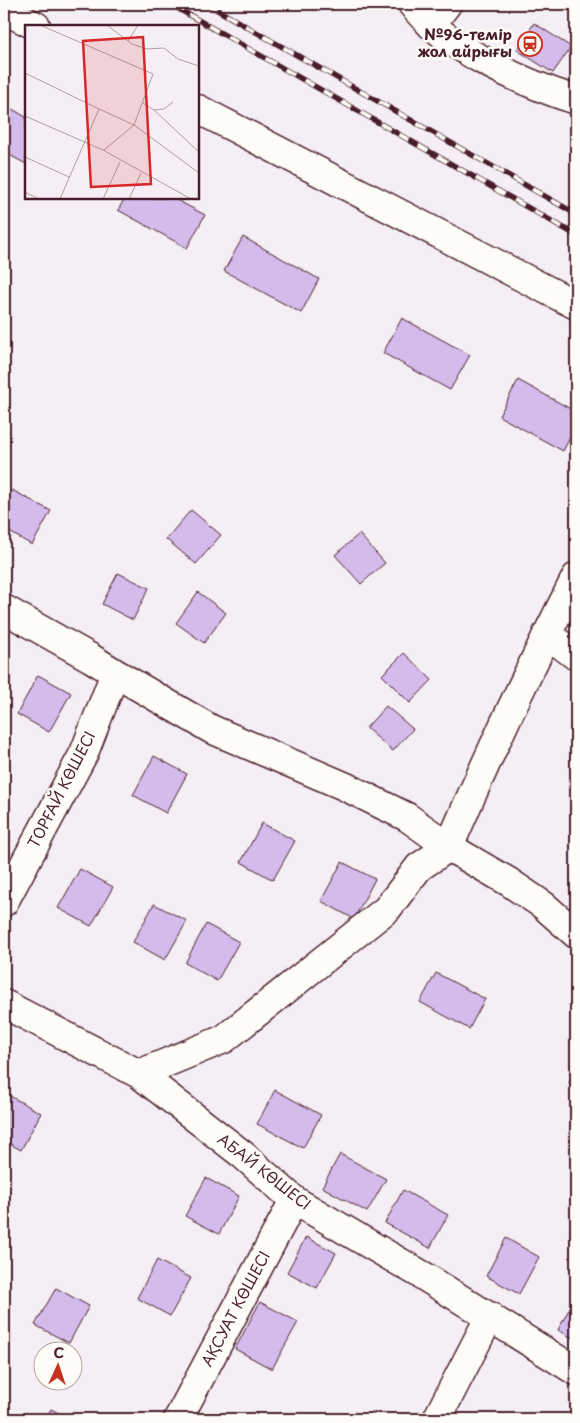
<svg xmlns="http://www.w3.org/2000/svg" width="580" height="1423" viewBox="0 0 580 1423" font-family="'Playpen Sans',sans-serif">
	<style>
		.building { fill: #d3bceb; stroke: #4a1f2b }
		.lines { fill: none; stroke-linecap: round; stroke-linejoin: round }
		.minor-casing { stroke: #4a1f2b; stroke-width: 31 }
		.minor { stroke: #fdfcf7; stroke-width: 28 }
		.rail-casing { stroke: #4a1f2b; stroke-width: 5.5 }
		.rail { stroke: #fdfcf7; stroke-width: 4; stroke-dasharray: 11; stroke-linecap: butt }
		.labels { text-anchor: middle; stroke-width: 5; stroke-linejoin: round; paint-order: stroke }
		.poi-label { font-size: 15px; font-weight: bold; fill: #4a1f2b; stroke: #fdfcf7; text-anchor: end }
		.street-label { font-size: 15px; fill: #4a1f2b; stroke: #fdfcf7 }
		.inset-road { fill: none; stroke: #b19ca4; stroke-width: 1 }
		.view { fill: #d62828; fill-opacity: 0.15; stroke: #d62828; stroke-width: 2.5 }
		.inset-edge { fill: none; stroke: #4a1f2b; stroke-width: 2.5 }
	</style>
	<rect width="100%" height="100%" fill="#f5eff5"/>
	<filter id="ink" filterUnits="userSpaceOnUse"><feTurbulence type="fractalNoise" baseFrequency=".02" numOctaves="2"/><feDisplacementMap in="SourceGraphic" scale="10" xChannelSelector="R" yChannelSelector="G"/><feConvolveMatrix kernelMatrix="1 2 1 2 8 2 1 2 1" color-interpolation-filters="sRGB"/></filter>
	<g filter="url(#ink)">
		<path class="building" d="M534,23L571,47L553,73L517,50Z
			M7,106L26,117V164L4,152V113Z
			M125,198H173L205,215L187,248L118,210Z
			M243,237L319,279L301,313L224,271Z
			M402,318L470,355L450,390L383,353Z
			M518,380L576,412V426L563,451L499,416Z
			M12,490L51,511L32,545L4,529V504Z
			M191,510L221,535L196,564L166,539Z
			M359,534L385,563L361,584L335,555Z
			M118,573L149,588L133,620L102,604Z
			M198,592L226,613L204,643L176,623Z
			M404,653L432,680L410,703L382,675Z
			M38,675L71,693L49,732L17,714Z
			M386,706L413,729L393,751L366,728Z
			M154,756L187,774L166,813L133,795Z
			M262,823L295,841L273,880L241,862Z
			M342,862L375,879L354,919L321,901Z
			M80,869L113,887L91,926L58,908Z
			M154,904L187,921L165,960L133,942Z
			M206,924L239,942L217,981L185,963Z
			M436,973L485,999L469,1029L420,1002Z
			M576,1070V1087L569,1083Z
			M275,1090L321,1115L303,1148L257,1124Z
			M8,1095L41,1113L21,1150L4,1141V1102Z
			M340,1154L386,1179L367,1212L322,1187Z
			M206,1178L239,1196L219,1234L185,1216Z
			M403,1190L448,1215L430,1248L385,1223Z
			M306,1237L336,1253L317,1288L287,1272Z
			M506,1238L539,1257L519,1294L486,1276Z
			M157,1260L191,1278L170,1316L137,1298Z
			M56,1288L89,1306L69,1343L35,1325Z
			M576,1296V1340L558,1330Z
			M260,1302L298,1322L272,1369L235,1349Z
			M51,1409L70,1419H45Z
			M211,1413L222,1419H208Z"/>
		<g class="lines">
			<defs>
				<path id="minor" d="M412,4C446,49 523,83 576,100
					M4,10L36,26
					M431,25L447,4
					M198,109L576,305
					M4,609L91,658L115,673L84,753L4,902
					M547,634L576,656
					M115,673L211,729L344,786L407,817L449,847C488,756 531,665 576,577
					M4,1004L139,1074L243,1155L294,1200L422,1275L576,1371
					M139,1074L224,1039L387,909L419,867L449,847L509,882L543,905L576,934
					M178,1419L294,1200
					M437,1419L490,1316"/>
			</defs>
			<use href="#minor" class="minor-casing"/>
			<use href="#minor" class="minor"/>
			<defs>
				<path id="rail" d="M170,4L576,235
					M207,4L576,214"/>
			</defs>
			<use href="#rail" class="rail-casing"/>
			<use href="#rail" class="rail"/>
		</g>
	</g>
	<defs>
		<symbol id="station-ring" viewBox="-11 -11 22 22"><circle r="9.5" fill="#fdfcf7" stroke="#c8321e" stroke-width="1.5"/><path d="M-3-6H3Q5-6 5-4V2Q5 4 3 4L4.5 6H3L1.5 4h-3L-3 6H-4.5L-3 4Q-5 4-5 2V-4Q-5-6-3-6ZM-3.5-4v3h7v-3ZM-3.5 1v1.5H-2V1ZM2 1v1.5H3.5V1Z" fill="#c8321e"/></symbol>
	</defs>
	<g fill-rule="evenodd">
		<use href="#station-ring" x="516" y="30" width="28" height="28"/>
	</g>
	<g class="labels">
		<g class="poi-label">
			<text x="512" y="40">№96-темір<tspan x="512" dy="17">жол айрығы</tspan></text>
		</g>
		<g class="street-label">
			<text transform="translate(62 790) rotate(-63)" y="5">ТОРҒАЙ КӨШЕСІ</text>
			<text transform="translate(264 1172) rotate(38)" y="5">АБАЙ КӨШЕСІ</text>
			<text transform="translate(236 1309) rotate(-62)" y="5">АҚСУАТ КӨШЕСІ</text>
		</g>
	</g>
	<g transform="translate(25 25)">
		<rect width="174" height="174" fill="#f5eff5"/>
		<path class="inset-road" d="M15,0L128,49L109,100L74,84M82,0L107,19L122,24L139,23L153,34L174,41M103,16L113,0M0,48L74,84L35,174M118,78L129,85L139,84L148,77M129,85L174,127M0,91L78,125L166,174M79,125L109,100L174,148M0,132L44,152M0,167L14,174M78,174L95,137M104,174L116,148"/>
		<path class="view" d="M118,12L126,159L66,162L58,16Z"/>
		<rect width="174" height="174" class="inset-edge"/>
	</g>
	<rect width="580" height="1423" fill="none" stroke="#fdfcf7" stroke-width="20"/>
	<rect x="10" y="10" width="560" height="1403" fill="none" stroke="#4a1f2b" stroke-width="2" filter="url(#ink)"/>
	<g transform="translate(58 1366) rotate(3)"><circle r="24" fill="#fdfcf7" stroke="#b5a4a5"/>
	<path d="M0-4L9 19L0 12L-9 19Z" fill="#c8321e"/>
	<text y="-8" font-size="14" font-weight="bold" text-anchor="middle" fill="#4a1f2b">С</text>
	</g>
</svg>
